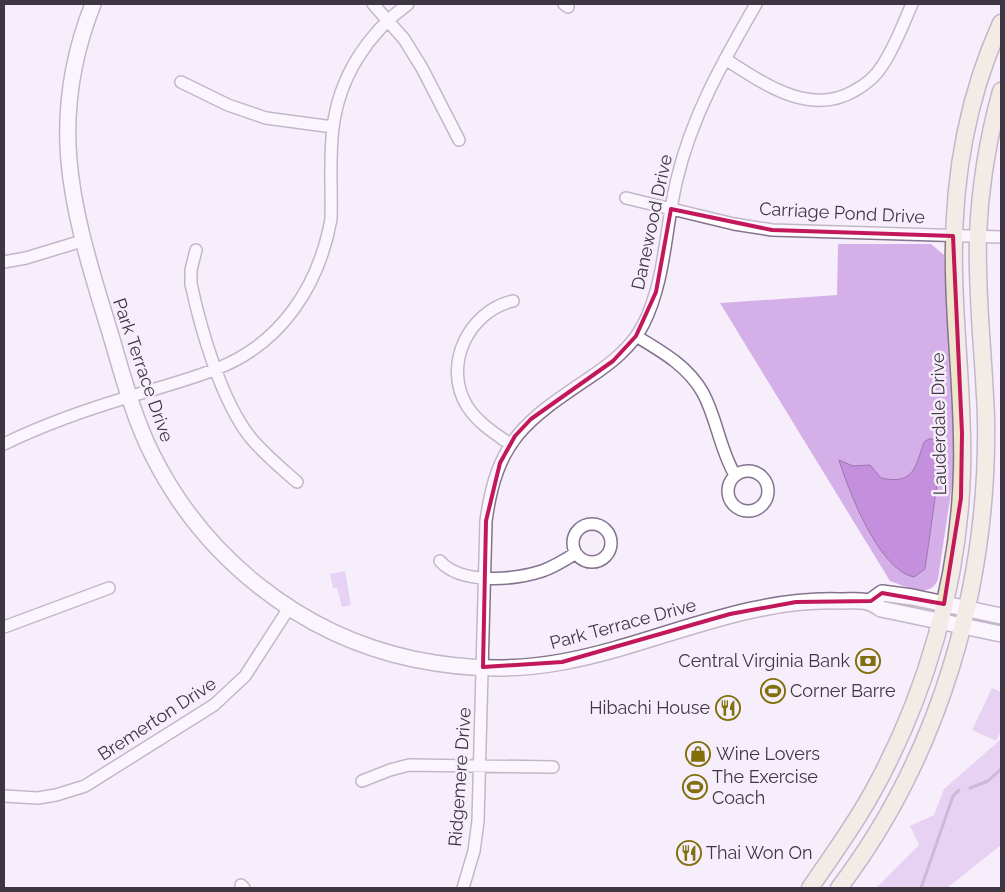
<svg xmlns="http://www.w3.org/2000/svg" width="1005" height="892" viewBox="0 0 1005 892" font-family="Raleway,sans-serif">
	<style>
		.green { fill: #d5afe8 }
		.water { fill: #c490dd; stroke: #9c75af }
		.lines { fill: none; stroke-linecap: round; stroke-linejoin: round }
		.stream { stroke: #9c75af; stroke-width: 3 }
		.minor-casing { stroke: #85728f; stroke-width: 14 }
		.tertiary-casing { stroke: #85728f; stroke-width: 18 }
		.secondary-casing { stroke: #85728f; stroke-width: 19 }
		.minor { stroke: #fff; stroke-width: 11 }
		.tertiary { stroke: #fff; stroke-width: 15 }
		.secondary { stroke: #ede6ca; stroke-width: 16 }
		.marked { fill: none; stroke: #c2185b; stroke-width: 4; stroke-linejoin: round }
		.labels { text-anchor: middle; stroke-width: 5; stroke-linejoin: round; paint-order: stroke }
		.street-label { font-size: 18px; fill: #3f3643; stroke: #f7eefb }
		.poi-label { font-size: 18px; fill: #3f3643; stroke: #f7eefb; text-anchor: start }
	</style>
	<rect width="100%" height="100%" fill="#f7eefb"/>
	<path class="green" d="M838,244H931L944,255L955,465L938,579C931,600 905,586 890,581L720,303L837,295Z
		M345,571L351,605L342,607L337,588H333L330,574Z
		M992,688L1001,692V731L996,741L972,730Z
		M1001,739V845L947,888H876L919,845L910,826L934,815L944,789Z"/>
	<path class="water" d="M929,439H936L942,449L925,569L914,577C879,570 849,492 839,460L853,466L870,465L881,478C914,485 915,468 924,442Z"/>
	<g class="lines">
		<path class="stream" d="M970,788L988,781L1001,769
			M921,888L953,796L959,790"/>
		<defs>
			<path id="minor" d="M373,4L404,39L422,68L459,140
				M564,4L568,7
				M725,59C763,83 809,117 854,91C865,85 876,76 882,66C895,47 903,24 912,4
				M181,82L228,105L266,118L333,127
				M626,198L734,224L772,230L1001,237
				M196,250L191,270V284C201,330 221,400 250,437C264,454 280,467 297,482
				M4,262L26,258L82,241
				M636,336C661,351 688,366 703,393C717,419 720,450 735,475
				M4,444C45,424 88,409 132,396C160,387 189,380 216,369C281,344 319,286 331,219C332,189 329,158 333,128C339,77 368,33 408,4
				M510,444C494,433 478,423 467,406C442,365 469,311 513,301
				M728 491a20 20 0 1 1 40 0a20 20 0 1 1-40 0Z
				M573 543a19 19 0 1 1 38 0a19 19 0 1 1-38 0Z
				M440,561C461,585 514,580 542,571C554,567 565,560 576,553
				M4,627L109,588
				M362,781L390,770L409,765L553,767
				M4,796L38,798L56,795L85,786L214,705L245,676L289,608
				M241,885L244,888
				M463,888L474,851L478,821L486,521C497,440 525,421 589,378C610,364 631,348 643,325C666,280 665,227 677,179C692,115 724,60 756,4"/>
			<path id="tertiary" d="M93,4C48,118 70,202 104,313C119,360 130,410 152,454C203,557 300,635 413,659C461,669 513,671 562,662C655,645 742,598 839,601C857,601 867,598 881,609L1001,634
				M871,601L882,593L912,597L1001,616"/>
			<path id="secondary" d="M810,888C831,857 854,826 872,793C926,696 959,582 962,471C964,404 955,338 954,271C952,186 966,100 1001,23
				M839,888C940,755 989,585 986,418C984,357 976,296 978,235C980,186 988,138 1001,91"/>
		</defs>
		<use href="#minor" class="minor-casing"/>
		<use href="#tertiary" class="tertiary-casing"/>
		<use href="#secondary" class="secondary-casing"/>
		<use href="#minor" class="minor"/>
		<use href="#tertiary" class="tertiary"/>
		<use href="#secondary" class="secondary"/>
	</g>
	<path d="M0 0H1005V892H0ZM671,209L772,230L953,236L962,433L961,498L944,604L882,593L871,601L796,602L730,614L562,662L483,667L486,521L500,463L515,436L531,419L613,361L636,336L656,292Z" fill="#f7eefb" fill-opacity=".55" fill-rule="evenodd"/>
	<path class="marked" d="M671,209L772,230L953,236L962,433L961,498L944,604L882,593L871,601L796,602L730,614L562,662L483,667L486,521L500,463L515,436L531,419L613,361L636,336L656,292Z"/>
	<defs>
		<symbol id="bank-ring" viewBox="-11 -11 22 22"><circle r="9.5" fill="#f7eefb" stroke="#816f0c" stroke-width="1.5"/><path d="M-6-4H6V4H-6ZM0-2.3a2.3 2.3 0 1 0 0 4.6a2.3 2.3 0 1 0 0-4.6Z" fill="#816f0c"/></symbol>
		<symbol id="stadium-ring" viewBox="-11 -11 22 22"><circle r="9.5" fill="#f7eefb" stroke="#816f0c" stroke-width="1.5"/><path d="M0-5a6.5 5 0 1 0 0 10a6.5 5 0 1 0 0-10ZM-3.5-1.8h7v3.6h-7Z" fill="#816f0c"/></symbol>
		<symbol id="restaurant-ring" viewBox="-11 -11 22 22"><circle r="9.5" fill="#f7eefb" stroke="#816f0c" stroke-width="1.5"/><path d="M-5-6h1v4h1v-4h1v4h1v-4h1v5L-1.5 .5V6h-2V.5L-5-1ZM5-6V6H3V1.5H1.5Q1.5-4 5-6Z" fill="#816f0c"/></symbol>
		<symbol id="shop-ring" viewBox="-11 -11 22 22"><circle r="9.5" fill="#f7eefb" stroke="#816f0c" stroke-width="1.5"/><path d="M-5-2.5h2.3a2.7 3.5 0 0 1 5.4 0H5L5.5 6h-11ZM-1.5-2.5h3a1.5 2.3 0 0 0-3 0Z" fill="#816f0c"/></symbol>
	</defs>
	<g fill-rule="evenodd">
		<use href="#bank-ring" x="854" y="647" width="28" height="28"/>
		<use href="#stadium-ring" x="759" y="677" width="28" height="28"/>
		<use href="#restaurant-ring" x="714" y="694" width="28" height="28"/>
		<use href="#shop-ring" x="684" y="740" width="28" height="28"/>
		<use href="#stadium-ring" x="681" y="773" width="28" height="28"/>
		<use href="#restaurant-ring" x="675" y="839" width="28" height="28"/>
	</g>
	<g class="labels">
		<g class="street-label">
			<text transform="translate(842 213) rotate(3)" y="6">Carriage Pond Drive</text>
			<text transform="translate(652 222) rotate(-78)" y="6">Danewood Drive</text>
			<text transform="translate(143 370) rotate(71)" y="6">Park Terrace Drive</text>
			<text transform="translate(939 424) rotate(-91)" y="6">Lauderdale Drive</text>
			<text transform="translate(623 624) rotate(-15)" y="6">Park Terrace Drive</text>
			<text transform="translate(157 719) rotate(-33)" y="6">Bremerton Drive</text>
			<text transform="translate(460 777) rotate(-86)" y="6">Ridgemere Drive</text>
		</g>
		<g class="poi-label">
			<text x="850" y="667" text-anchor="end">Central Virginia Bank</text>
			<text x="790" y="697">Corner Barre</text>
			<text x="710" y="714" text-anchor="end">Hibachi House</text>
			<text x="716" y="760">Wine Lovers</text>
			<text x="712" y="783">The Exercise<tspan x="712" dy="21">Coach</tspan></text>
			<text x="706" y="859">Thai Won On</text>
		</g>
	</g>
	<rect width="1005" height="892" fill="none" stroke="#3f3643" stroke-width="10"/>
</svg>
